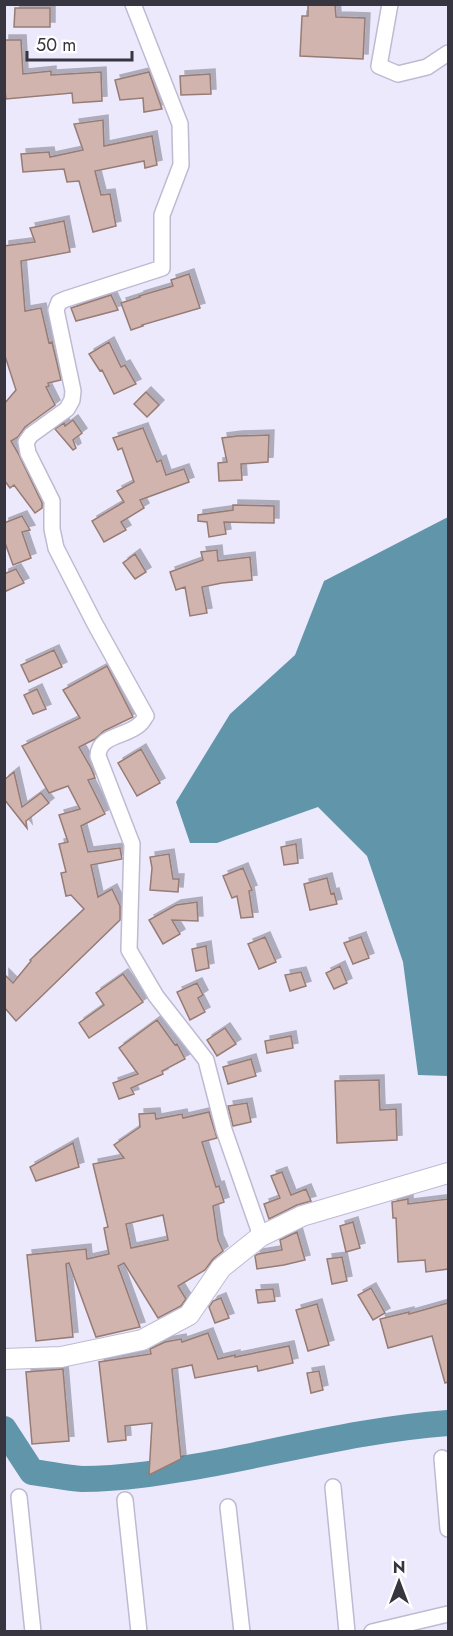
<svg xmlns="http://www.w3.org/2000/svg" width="453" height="1636" viewBox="0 0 453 1636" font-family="Jost,sans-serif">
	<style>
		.water { fill: #6196aa }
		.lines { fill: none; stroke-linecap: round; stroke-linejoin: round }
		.river { stroke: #6196aa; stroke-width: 26 }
		.building { fill: #d0b4ad; stroke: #967c75; stroke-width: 1.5; fill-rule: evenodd; filter: url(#shadow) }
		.minor-casing { stroke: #bebad2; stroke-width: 18 }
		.tertiary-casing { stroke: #bebad2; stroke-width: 22 }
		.minor { stroke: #fff; stroke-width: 15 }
		.tertiary { stroke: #fff; stroke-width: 20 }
	</style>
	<defs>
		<filter id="shadow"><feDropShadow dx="5" dy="-5" stdDeviation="0" flood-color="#0004"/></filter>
	</defs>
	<rect width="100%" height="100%" fill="#ede9fd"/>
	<path class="water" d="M448,517V1076L418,1075L403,962L367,856L318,807L217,843H190L176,802L230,714L295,655L324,581Z"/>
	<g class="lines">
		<path class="river" d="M4,1429L32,1472C49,1474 66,1478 82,1479C123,1479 165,1472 205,1465C286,1450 366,1429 448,1423"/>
	</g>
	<path class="building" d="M308,4H335L336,17L365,18L363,59L300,56L302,16H308Z
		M15,8H50V27H14Z
		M4,40H21L23,74L51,71V75L101,72L102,101L73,103L72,93L6,99L4,83Z
		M149,72L162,109L144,112L143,98L120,100L115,80Z
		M210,74L211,94L181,95L180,76Z
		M103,120L104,146L152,136L157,165L145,168L144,161L95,171L101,195L110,194L116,226L93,232L79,181L67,182L64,169L23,172L21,154L49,152L50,157L83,150L74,124Z
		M64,221L70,252L21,261L25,311L41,308L49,343L52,342L61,380L48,383L49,386L46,387L55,405L25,427L18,437L11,441L18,453L42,503V508L35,513L14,485L10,488L4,480V404L16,390L4,353V246L35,242L30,228Z
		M189,274L200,308L142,325L143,326L131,330L121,303L140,297L139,296L173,286L171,280Z
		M111,295L118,310L76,321L71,308Z
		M109,342L121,367L125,365L136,384L114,394L102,370L100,371L89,354Z
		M146,392L159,405L147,417L134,404Z
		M73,420L82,433L73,440L76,448L73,450L55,429L64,423L65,426Z
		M143,428L157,462L161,460L166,475L184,469L189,482L140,500L144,508L121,522L126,530L104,542L92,521L124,502L117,491L134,482L122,448L118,450L113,438Z
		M269,435L268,462L241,464L242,480L219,481L218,463L227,462L222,438L237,436Z
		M233,505L274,506V523L224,522L226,534L209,537L207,522L198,521V515L233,510Z
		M22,516L30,530L22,532L31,558L13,565L4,540V523Z
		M217,550L218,561L250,557L252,580L222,583L202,587L207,613L190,616L185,587L176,590L170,572L203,560L201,552Z
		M135,554L146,572L135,579L123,563Z
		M16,569L24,583L4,592V574Z
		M54,650L62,667L29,682L21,665Z
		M107,666L133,717L104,731L95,739L79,747L91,768L95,778L88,780L105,814L81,826L88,852L120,848L122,859L91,865L98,897L112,889L120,906V920L16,1021L4,1007V974L13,983L31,961L30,960L84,909L71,895L66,896L61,873L66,872L59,844L68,842L59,815L80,809L68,786L49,793L22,746L80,718L63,690Z
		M37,689L46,709L33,714L24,695Z
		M141,749L160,783L137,796L118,763Z
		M14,772L22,807L41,793L49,803L26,821L27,828L4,799V780Z
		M296,844L298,863L284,865L281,847Z
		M169,854L173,879H179L178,892L150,890L152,868L150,857Z
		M243,868L252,890L249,891L253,917L241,918L237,896L232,898L223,876Z
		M327,878L331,894L334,893L337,904L310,910L304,884Z
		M197,902L198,921L172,920L180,934L163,944L149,920L176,905Z
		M265,937L276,962L259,969L248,944Z
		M361,937L369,958L353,964L344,943Z
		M206,946L209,968L196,971L192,949Z
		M340,966L347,983L334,989L326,973Z
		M301,972L306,986L290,991L285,975Z
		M123,974L143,1002L89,1038L79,1023L104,1005L96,993Z
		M197,983L203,995L198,998L205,1012L190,1020L177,992Z
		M157,1020L175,1045L177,1044L185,1059L162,1071L163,1074L131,1088L134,1094L119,1099L113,1083L138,1074L119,1048Z
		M225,1028L236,1044L217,1056L207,1040Z
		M291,1036L293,1048L267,1053L265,1041Z
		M251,1059L256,1076L228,1084L223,1067Z
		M379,1080L380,1110L396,1109L397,1140L337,1143L335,1081Z
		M247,1103L251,1122L233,1126L228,1106Z
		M209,1112L217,1138L202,1142L216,1187L219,1186L224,1202L213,1206L218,1240L223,1251L213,1259L205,1270L178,1286L186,1299L181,1306L158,1318L124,1263L118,1266L140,1327L96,1337L69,1263L66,1264L73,1337L36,1341L27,1255L86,1249L87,1259L109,1254L104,1228L108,1227L93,1164L124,1158L114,1145L140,1127L139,1114L155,1113L156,1119L182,1114L183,1118ZM163,1215L168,1240L131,1248L126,1224Z
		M73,1143L79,1167L36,1181L30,1167Z
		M282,1172L291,1195L306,1189L311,1201L297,1205L269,1219L264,1204L280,1198L271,1176Z
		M408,1199V1204L448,1199V1269L426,1272L425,1260L398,1262L396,1218H393L392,1202Z
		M353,1222L360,1248L346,1252L340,1226Z
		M297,1232L305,1260L284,1265L257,1269L255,1256L258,1254L282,1250L280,1240Z
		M342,1257L347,1281L332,1284L327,1259Z
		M371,1288L385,1313L373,1320L358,1295Z
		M273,1289L275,1301L258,1303L256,1290Z
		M221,1298L229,1318L215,1323L209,1307L213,1301Z
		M448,1303V1382L445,1383L432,1336L388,1348L380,1319L409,1312V1314Z
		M317,1304L329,1345L308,1351L296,1310Z
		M208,1333L218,1359L235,1355V1357L289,1346L293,1363L258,1371L257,1366L195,1378L192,1365L172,1369L181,1459L149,1475L152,1423L125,1426L126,1440L108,1442L99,1362L151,1354L150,1349L165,1342L181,1339L182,1342Z
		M63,1369L69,1441L32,1444L26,1372Z
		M319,1371L323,1390L311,1393L307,1373Z"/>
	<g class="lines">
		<defs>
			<path id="minor" d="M133,4L180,124L181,165L162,215V268L66,299L59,302L56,310L73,391L72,400L67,409L31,435L26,442L28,453L52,501V529L56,548L95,624L146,716C144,718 143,722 140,724C127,737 99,734 98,756L132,844L129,950L156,996L206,1060L224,1130L261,1236
				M390,4L379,66L398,74L427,67L448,53
				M442,1458L448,1529
				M333,1487L347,1632
				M19,1497L33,1632
				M125,1500L139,1632
				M228,1507L242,1632
				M372,1632L448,1614"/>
			<path id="tertiary" d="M4,1359L61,1357L142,1340L189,1315L221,1268L261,1236L302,1216L448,1173"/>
		</defs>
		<use href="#minor" class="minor-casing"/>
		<use href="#tertiary" class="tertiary-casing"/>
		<use href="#minor" class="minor"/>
		<use href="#tertiary" class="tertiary"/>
	</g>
	<rect width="453" height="1636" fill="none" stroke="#37353f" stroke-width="12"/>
	<g transform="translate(399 1582)" stroke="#ffffff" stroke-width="4.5" paint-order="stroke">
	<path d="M0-4.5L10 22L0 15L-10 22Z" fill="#37353f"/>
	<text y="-9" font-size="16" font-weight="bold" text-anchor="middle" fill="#37353f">N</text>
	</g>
	<path d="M27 51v9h105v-9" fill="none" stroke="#37353f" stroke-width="3"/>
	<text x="36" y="51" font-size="18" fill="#37353f" stroke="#ffffff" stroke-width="4.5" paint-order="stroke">50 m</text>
</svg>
